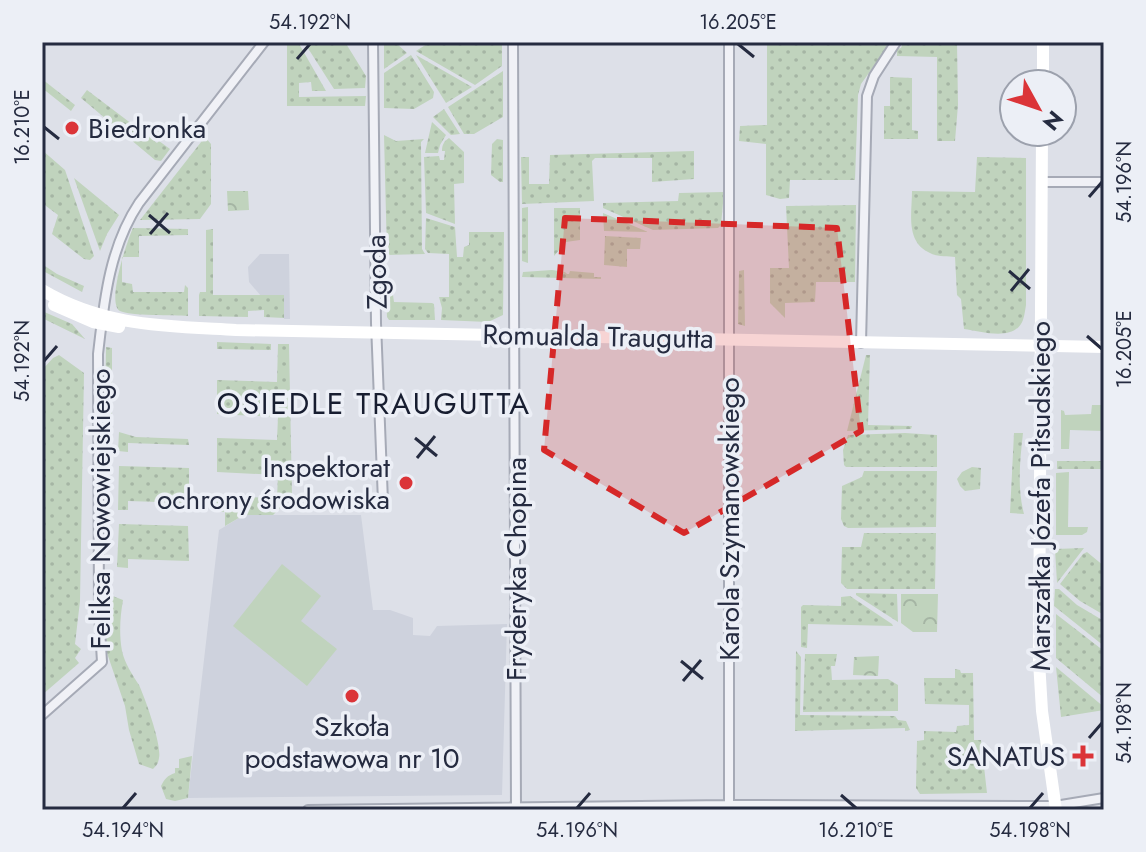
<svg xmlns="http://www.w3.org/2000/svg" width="1146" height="852" viewBox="0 0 1146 852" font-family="Jost,sans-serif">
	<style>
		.built { fill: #ced2dd }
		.grass { fill: url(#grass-dots) }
		.park { fill: url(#park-crowns) }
		.garden { fill: #c0d3bd }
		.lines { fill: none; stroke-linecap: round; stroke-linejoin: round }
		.street-casing { stroke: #a6aab6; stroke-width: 12 }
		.street { stroke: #f0f1f6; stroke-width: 8 }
		.secondary { stroke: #fff; stroke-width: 12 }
		.marked { fill: #d62828; fill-opacity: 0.2; stroke: #d62828; stroke-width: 6; stroke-dasharray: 16 10; stroke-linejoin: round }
		.ticks { fill: none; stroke: #252b40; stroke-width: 3 }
		.poi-dot { fill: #db3438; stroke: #eceff6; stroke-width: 3 }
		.labels { text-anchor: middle; stroke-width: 7; stroke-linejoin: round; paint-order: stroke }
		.poi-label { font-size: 28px; fill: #252b40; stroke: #eceff6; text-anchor: end }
		.street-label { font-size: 28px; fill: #252b40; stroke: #eceff6 }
		.neighbourhood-label { font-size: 30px; letter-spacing: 2px; fill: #171d30; stroke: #eceff6 }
		.neatline { fill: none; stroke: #252b40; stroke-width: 3 }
		.ticks-label { font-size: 20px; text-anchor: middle; fill: #252b40 }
	</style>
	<defs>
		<pattern id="grass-dots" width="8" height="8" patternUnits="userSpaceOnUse" patternTransform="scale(2)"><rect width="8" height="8" fill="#c0d3bd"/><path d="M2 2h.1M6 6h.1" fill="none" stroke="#a5b5a4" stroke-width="1.8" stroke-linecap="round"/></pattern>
		<pattern id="park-crowns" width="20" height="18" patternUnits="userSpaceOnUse" patternTransform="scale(2)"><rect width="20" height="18" fill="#c0d3bd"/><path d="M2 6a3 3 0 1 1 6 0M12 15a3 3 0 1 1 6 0" fill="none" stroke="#a5b5a4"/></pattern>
	</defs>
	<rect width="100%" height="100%" fill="#dde0e8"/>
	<path class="built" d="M260,254H289L290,319H284V296H261L249,282L248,267Z
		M244,515H361L373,610H390L413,618V635L430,636L437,626L507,624L502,795L188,798L219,530Z"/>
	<path class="grass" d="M281,42H298L326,91H312L311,82L299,83V97L366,96L365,106H287V45Z
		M304,42H345L366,76L365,88L334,89Z
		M384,42H395L407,53L384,69Z
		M430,42H502V66L475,85L416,51Z
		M767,42H857L864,44L863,42H891L861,84L858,95L855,180H790L789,198L780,199L766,195V144L739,141L740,126L767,125Z
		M903,42H957L958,105L955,141H937V57L897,56V49L901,48Z
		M411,55L434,92L433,98L414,109L384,108V73Z
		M416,55L472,87L446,103Z
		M503,71V117L474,134H464L448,107Z
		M890,77L912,78V130L918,131V139H884V106H890Z
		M42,79L75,105L71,111L42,88Z
		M87,90L157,143L159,141L170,149L161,161L155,160L81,98Z
		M444,109L460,134L451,135L433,117Z
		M432,122L446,135L440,145L438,153H425Z
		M384,135L396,141L424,139L421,142L422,249L425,254L387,255Z
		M205,137L211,144V204L200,219L140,220Z
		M449,138L464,152V183L454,184L455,224L426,213L424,157L439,156L440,160H444L445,151H442C442,145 444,141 449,138Z
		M497,139L503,140V182H500L491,175L492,144Z
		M42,150L65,170L94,256L90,260L84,259L52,234L58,215L42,203Z
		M694,151V179L652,182V158H595L592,161L594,201L522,204L521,157H529V184H549L550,155Z
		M977,157L1026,158V305C1025,311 1024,320 1021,324C1010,341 980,331 964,329L961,299L957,295L955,257C948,256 937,257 930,253C905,242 912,213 912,191L975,192Z
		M74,178L119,215L107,234L100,251Z
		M724,192L721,225L718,228L653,230L603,208V203L678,201L679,193Z
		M856,205L855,282H816L815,302L785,303V318L770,303V268H789L786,206Z
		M528,207V263L522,261V208Z
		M554,208H580V240L566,242L554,256Z
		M603,213L648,232L604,231Z
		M426,218L455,227L457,257H463L464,247L469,245V232H504L503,315L488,322L441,320L442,308L439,297H449V254L428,253L425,249Z
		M133,228L188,229V235L139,236V257H122V282L132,284L133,292H184L185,285L188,288V316C175,315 129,316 120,311C106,303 127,241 133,228Z
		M213,229V295H284V318L264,317V310L248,311V317L199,316V295L200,292H206V230Z
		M605,236L641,238L640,249H627V267L604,265Z
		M42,264L57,274L84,286L82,292L45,272L42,269Z
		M552,270L565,272L567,274H569L570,271L594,273V277H601V279L522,277L523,272Z
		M744,270L745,326L738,324L739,271Z
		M386,294L393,295L394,302L432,303L434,304L435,320H389L387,317Z
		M42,311L72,324L85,339L42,318Z
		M217,342L271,344V350L217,349Z
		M278,344H289L292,496L273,515H244L225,526V512L216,511L217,496L277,498L278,475L217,472V438L277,440L278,417L217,414V380L277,382Z
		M106,347L112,348V421L106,418L105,413Z
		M59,355L84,373L80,601L75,644L81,649L75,658L79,663L42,695V370L53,358Z
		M866,355H870L868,425L912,426L911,429L847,431Z
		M119,432L136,437L188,439L189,445L128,443V452L118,451Z
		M905,433L937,435V467H846L844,465L843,450L848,435Z
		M1014,433H1023C1020,460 1017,488 1024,514L1010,513Z
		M1057,461H1104V469H1057Z
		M119,466L189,468V503L128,501V510H118Z
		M972,467L981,468L980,489L965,491L960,486L957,479L962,472Z
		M864,471H937L936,527L848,528L844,526L841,519L842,486L862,477Z
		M119,524L188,526L189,561L128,559V568L117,567Z
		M864,533H936L935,589H847L841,583L842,547H861Z
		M1084,548L1057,583L1055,549Z
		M1087,552L1104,566V615L1080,601L1060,584L1083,554Z
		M1055,589H1059L1077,605L1104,621V646L1054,606Z
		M856,593L897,594L898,622L856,595Z
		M110,595L123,600C120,617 119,634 122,651C125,664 132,674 139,685C145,698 162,745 159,758C158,764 157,765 153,769L139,764L129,730L125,706L107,653L105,636L106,597Z
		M850,596L892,624L893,626L808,624L807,648L801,647V607L803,605L841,606V597Z
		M1056,614L1104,651V698L1056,658Z
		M796,651L801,657L800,715L895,716L898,720L906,721L910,730L905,731V728L795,731Z
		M805,654H837L835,666H831L832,680L888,679L898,685V711L803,712Z
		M1056,667L1104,707V710L1061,717Z
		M955,669L960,670L961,673H973L974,740H981L987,793L920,794L916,788L917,741L924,740V731L956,732L957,726L969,725V705L925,704L924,678H955Z
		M192,756L188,798L175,801L166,799L161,786C165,778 167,776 175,773V768H179V759Z"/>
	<path class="park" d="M227,191H248L249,210L228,211Z
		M901,594H938L937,632H913L901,623Z
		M879,656L878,676L853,675L854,657Z"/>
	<path class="garden" d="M1092,405H1104V431L1070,430L1069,449H1061V410L1064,411L1065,415L1091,414Z
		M1069,472L1068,527H1088L1087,532L1082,535H1056V473Z
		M282,564L321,596L301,621L337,649L307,686L233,626Z"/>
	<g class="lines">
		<defs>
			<path id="street" d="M373,42L376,323L383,502
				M513,42L516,808
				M1042,182H1104
				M861,343L867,96L874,76L896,42
				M42,715L102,662L99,612L98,354C104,302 109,248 139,203L264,42
				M729,805V42
				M308,810L729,805L1055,806L1104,798"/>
		</defs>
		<use href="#street" class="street-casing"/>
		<use href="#street" class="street"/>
		<path class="secondary" d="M1043,84V42
			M1042,132L1039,661L1042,711L1056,810
			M42,290C104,327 167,326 236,330L1104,347
			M54,305L93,322L119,327"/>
	</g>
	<path class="marked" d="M565,218L837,228L861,431L684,533L544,450Z"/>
	<path class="ticks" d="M738,44L754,57M297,59L310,44M44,127L59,139M1089,197L1102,182M149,215L170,233M150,234L168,213M1009,271L1030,289M1011,291L1029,269M1087,336L1102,349M44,361L57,346M415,438L437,456M417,458L435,436M681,661L703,679M683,681L701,660M1089,738L1102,723M841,795L856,808M123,808L136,793M577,808L590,793M1030,808L1043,793"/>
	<g class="poi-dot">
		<circle cx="72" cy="128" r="8"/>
		<circle cx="406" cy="483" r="8"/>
		<circle cx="352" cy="696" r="8"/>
		<path d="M1079 744h8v8h8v8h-8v8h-8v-8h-8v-8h8z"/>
	</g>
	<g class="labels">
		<g class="poi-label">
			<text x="88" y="138" text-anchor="start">Biedronka</text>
			<text x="390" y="477">Inspektorat<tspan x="390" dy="32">ochrony środowiska</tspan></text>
			<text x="352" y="736" text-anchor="middle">Szkoła<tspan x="352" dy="32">podstawowa nr 10</tspan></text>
			<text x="1065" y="766">SANATUS</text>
		</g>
		<g class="street-label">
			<text transform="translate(376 272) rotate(-91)" y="10">Zgoda</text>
			<text transform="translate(598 336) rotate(1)" y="10">Romualda Traugutta</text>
			<text transform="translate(1040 496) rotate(-90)" y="10">Marszałka Józefa Piłsudskiego</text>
			<text transform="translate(100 509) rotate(-90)" y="10">Feliksa Nowowiejskiego</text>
			<text transform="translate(729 519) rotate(-90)" y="10">Karola Szymanowskiego</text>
			<text transform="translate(516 569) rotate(-90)" y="10">Fryderyka Chopina</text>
		</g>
		<g class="neighbourhood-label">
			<text x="374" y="414">OSIEDLE TRAUGUTTA</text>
		</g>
	</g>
	<rect width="1146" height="852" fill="none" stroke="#eceff6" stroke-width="88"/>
	<g transform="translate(1038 108) rotate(130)"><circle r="38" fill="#eceff6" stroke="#9ca1ad" stroke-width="2"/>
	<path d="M0-6L14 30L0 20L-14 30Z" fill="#db3438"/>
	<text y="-12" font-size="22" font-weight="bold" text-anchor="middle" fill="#252b40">N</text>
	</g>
	<rect x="44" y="44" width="1058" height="764" class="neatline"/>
	<g class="ticks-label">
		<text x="310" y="29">54.192°N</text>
		<text x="738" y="29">16.205°E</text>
		<text transform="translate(22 127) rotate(-90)" y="7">16.210°E</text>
		<text transform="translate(1124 182) rotate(-90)" y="7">54.196°N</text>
		<text transform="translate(1124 349) rotate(-90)" y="7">16.205°E</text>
		<text transform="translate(22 361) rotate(-90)" y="7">54.192°N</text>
		<text transform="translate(1124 723) rotate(-90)" y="7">54.198°N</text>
		<text x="123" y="837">54.194°N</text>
		<text x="577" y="837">54.196°N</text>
		<text x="856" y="837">16.210°E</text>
		<text x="1030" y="837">54.198°N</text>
	</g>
</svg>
